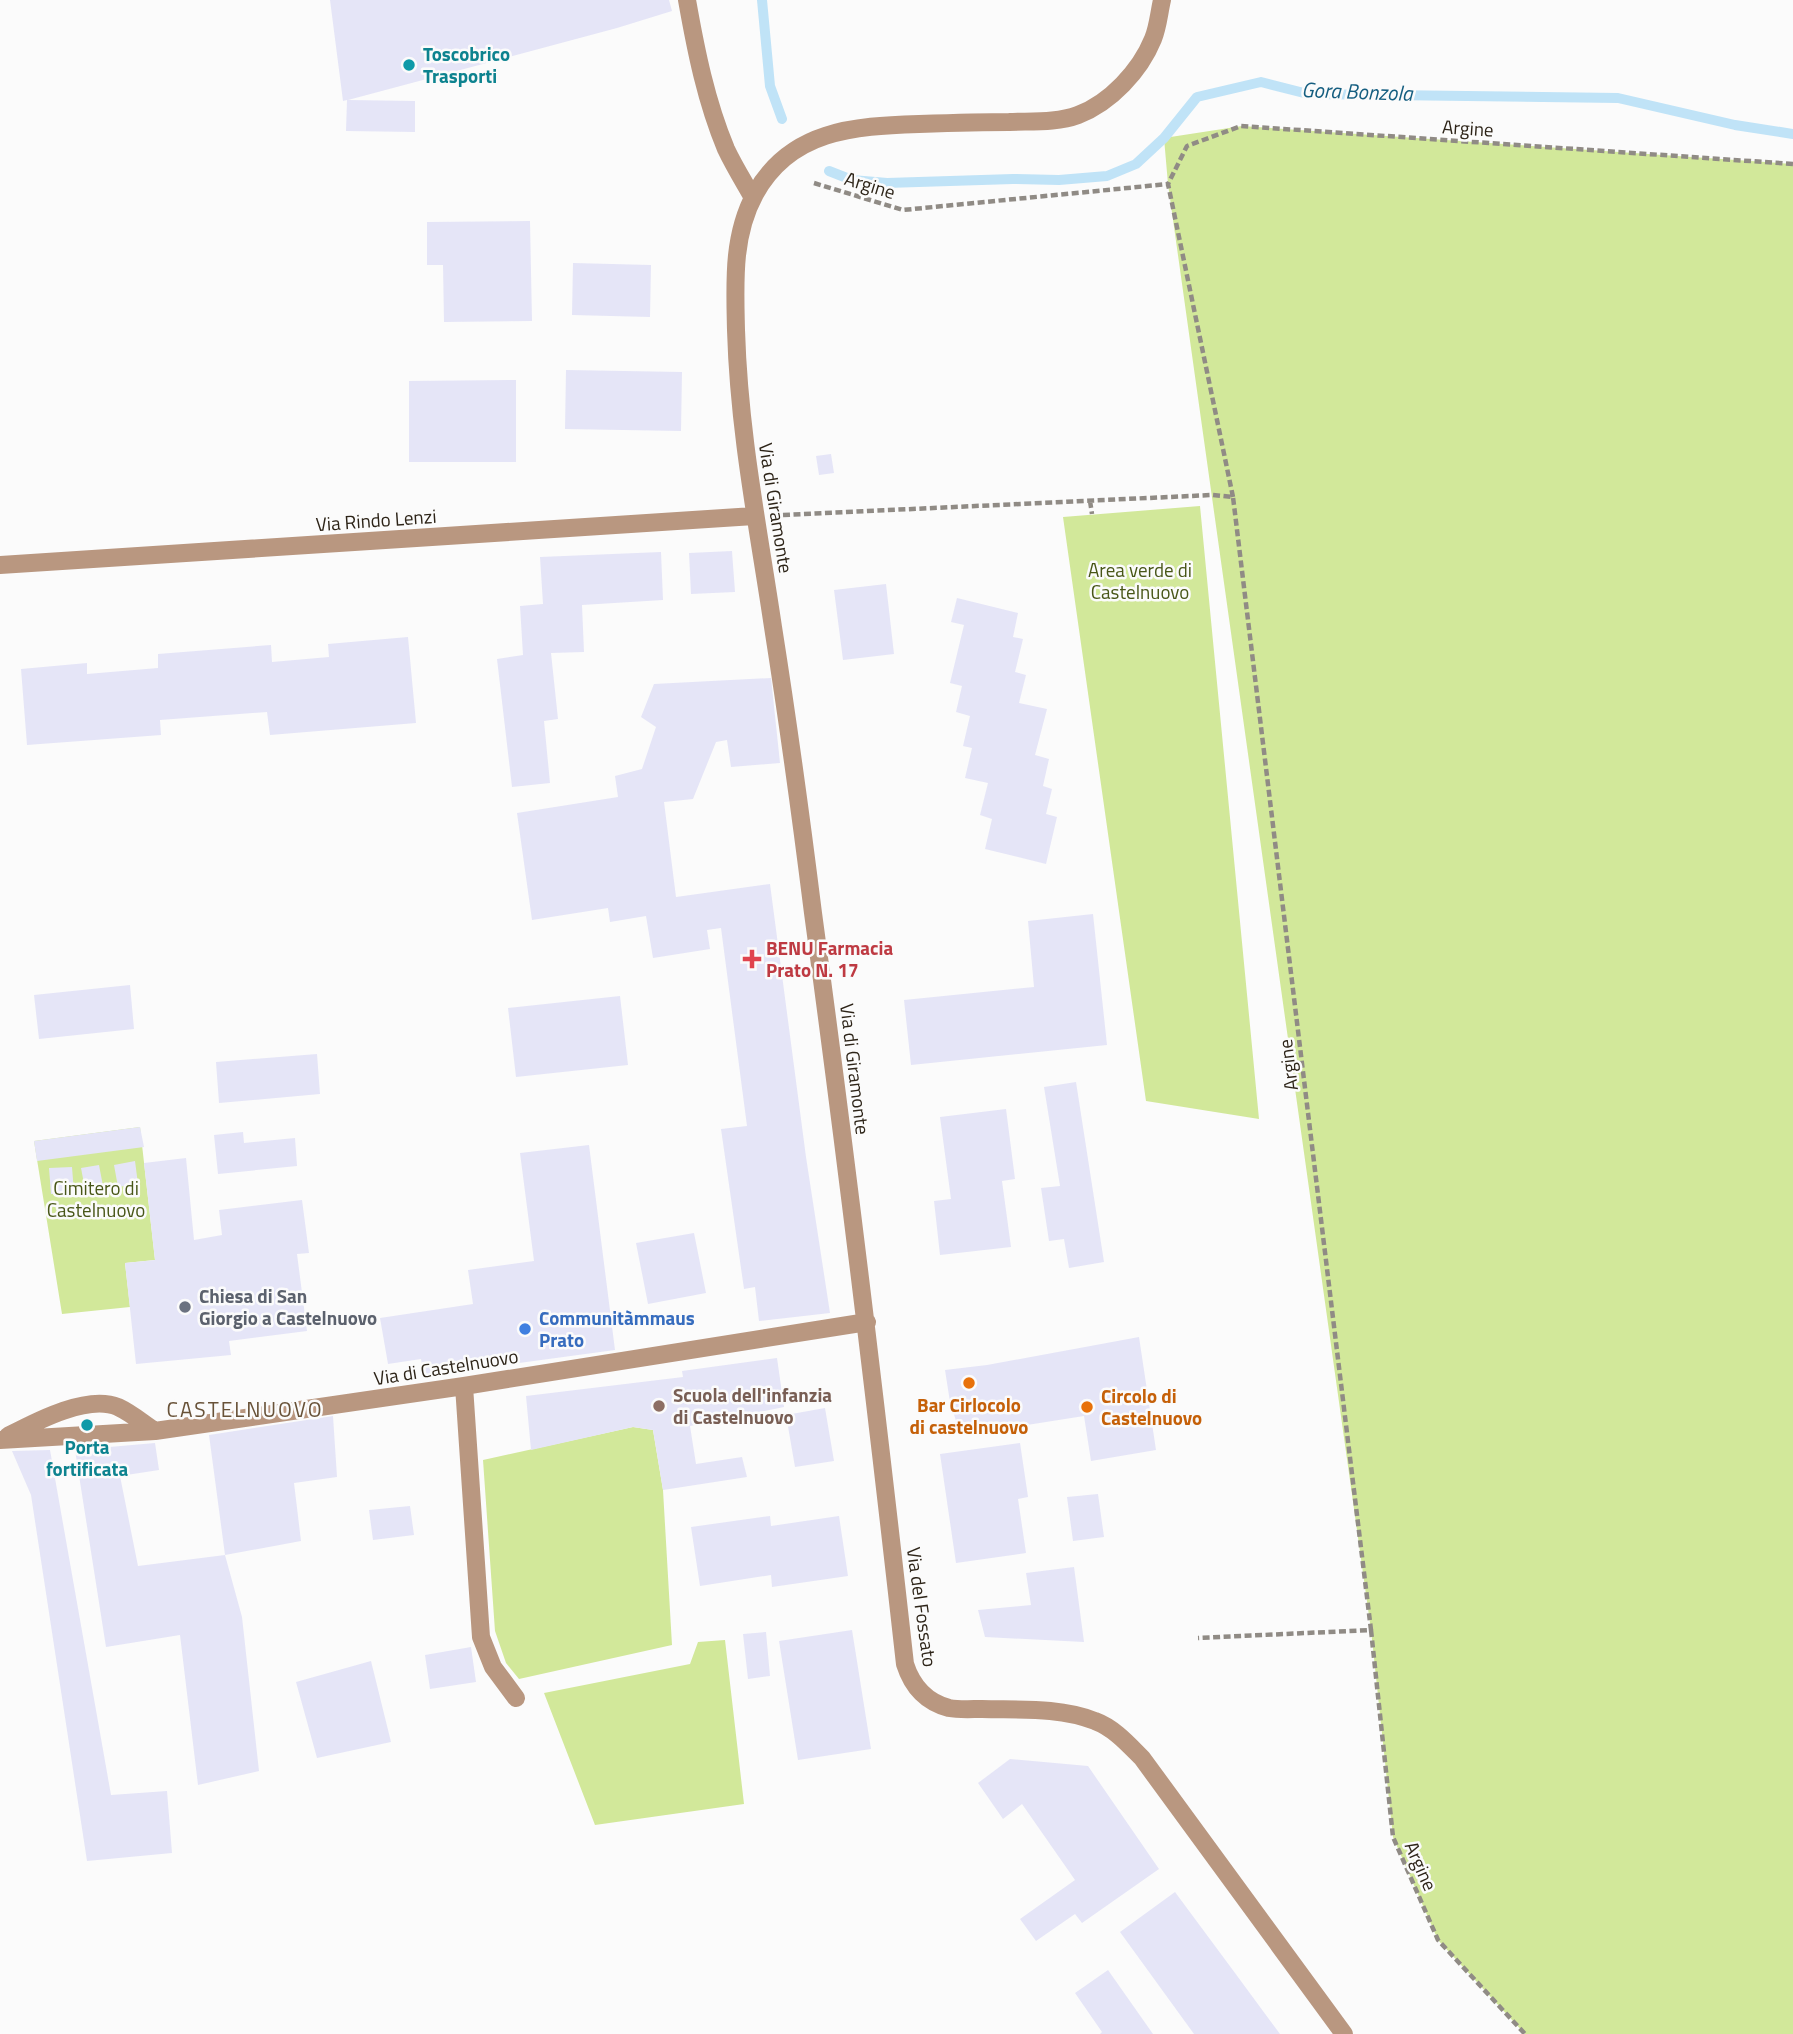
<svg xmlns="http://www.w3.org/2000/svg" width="1793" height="2034" viewBox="0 0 1793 2034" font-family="'Titillium Web',sans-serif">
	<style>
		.green { fill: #d2e89a }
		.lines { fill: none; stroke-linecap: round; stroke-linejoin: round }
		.stream { stroke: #c0e3f7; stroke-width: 10 }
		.building { fill: #e5e5f7 }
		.path { stroke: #908b85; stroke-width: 4.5; stroke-dasharray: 7 3.5; stroke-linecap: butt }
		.minor { stroke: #b99780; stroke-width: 18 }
		.culture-dot { fill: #0f9aa8; stroke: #fbfbfb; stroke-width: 2.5 }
		.health-dot { fill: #e0444e; stroke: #fbfbfb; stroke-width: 2.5 }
		.worship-dot { fill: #6b7280; stroke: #fbfbfb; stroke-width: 2.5 }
		.shop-dot { fill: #3f7fe0; stroke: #fbfbfb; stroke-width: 2.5 }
		.food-dot { fill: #e8710a; stroke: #fbfbfb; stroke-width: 2.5 }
		.education-dot { fill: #8d6e63; stroke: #fbfbfb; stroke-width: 2.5 }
		.labels { text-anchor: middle; stroke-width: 5; stroke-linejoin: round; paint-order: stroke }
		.culture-label { font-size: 19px; font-weight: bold; fill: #0d838f; stroke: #fbfbfb; text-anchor: start }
		.street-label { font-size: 19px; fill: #2d2418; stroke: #fbfbfb }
		.park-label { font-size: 19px; fill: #485617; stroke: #fbfbfb }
		.health-label { font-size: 19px; font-weight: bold; fill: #be3a42; stroke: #fbfbfb; text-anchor: start }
		.worship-label { font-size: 19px; font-weight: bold; fill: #5b616d; stroke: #fbfbfb; text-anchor: start }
		.shop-label { font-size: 19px; font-weight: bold; fill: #366cbe; stroke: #fbfbfb; text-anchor: start }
		.education-label { font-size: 19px; font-weight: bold; fill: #785e54; stroke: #fbfbfb; text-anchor: start }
		.food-label { font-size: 19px; font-weight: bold; fill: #c56008; stroke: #fbfbfb; text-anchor: start }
		.water-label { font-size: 21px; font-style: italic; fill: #155e80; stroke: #fbfbfb }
		.neighbourhood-label { font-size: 21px; letter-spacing: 2px; fill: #685238; stroke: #fbfbfb }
	</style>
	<rect width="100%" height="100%" fill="#fbfbfb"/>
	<path class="green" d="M1242,126L1793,164V2034H1525L1438,1940L1393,1837L1371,1630L1168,184L1164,138Z
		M1200,506L1259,1119L1146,1101L1063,517Z
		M140,1127L155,1260L125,1263L130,1307L62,1314L34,1141Z
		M633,1427L653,1430L663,1490L672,1645L519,1679L506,1663L495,1631L483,1460Z
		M725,1640L744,1804L595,1825L544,1693L690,1664L698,1642Z"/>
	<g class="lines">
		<path class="stream" d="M762,0L770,86L782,119
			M829,171L852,180L887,183L1013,179L1059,180L1107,176L1136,164L1164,138L1197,97L1261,82L1308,94L1618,98L1735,125L1793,134"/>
	</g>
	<path class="building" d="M330,0H669L672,11L617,28L348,100L415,101V132L346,131L347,100L343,101Z
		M530,221L532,321L444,322L443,265H427V222Z
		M573,263L651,265L650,317L572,315Z
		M566,370L682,372L681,431L565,429Z
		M516,380V462H409V381Z
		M831,454L834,473L819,475L816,456Z
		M732,551L735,592L691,594L689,553Z
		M661,552L663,600L582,605L584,652L551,653L558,719L544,721L550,783L512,787L497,659L523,655L520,606L543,604L540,557Z
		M886,584L894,654L843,660L834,590Z
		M957,598L1018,613L1013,637L1023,639L1015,672L1026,675L1019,703L1047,709L1035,755L1049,759L1043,786L1052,789L1046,814L1057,817L1046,864L985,849L992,819L980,815L988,783L965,778L972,748L963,746L970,716L956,712L962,686L950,683L964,625L951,622Z
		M408,637L416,723L270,735L267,712L160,720L161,735L27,745L21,669L87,663V674L158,668V654L271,645L272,662L329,657L328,644Z
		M771,678L780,763L731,767L727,740L716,742L693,799L664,802L676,897L770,884L806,1157L830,1313L759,1321L755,1287L744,1289L721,1129L747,1126L721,928L707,930L710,949L653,958L646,916L610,922L608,908L532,920L517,813L618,797L615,776L642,769L656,727L641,717L654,684Z
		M1093,914L1107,1045L911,1065L904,1000L1034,987L1028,921Z
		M130,985L134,1029L39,1039L34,995Z
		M620,996L628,1065L516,1077L508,1008Z
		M317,1054L320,1094L219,1103L216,1062Z
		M1076,1082L1104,1262L1069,1268L1064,1239L1049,1241L1041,1188L1060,1186L1044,1087Z
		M1006,1109L1015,1179L1002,1181L1011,1247L940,1255L934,1201L951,1199L940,1117Z
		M140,1127L144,1147L37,1161L34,1141Z
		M243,1132L244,1143L295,1138L297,1166L218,1174L214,1135Z
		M589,1145L615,1350L424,1376L421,1359L388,1364L380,1318L473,1304L468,1270L534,1261L520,1153Z
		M186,1158L194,1240L222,1235L219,1210L302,1200L309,1253L297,1254L307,1331L229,1341L231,1355L136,1364L125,1263L155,1260L144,1163Z
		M135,1161L138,1184L118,1187L114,1165Z
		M99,1165L103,1186L85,1189L81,1168Z
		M72,1167L74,1193L51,1194L49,1168Z
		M694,1233L706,1293L648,1304L636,1243Z
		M1139,1337L1156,1450L1091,1461L1084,1416L1027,1425L958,1427L950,1402L945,1370L987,1365Z
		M777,1358L784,1407L690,1426L696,1464L742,1457L747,1477L663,1490L653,1430L633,1427L531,1450L526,1396L683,1377L682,1371Z
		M825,1408L834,1461L795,1467L786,1415Z
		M333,1416L337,1477L294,1483L301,1541L225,1555L209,1435Z
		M155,1443L159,1470L120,1476L138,1566L225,1555L242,1617L259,1771L198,1785L180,1635L106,1647L75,1450Z
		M1020,1443L1028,1497L1018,1499L1026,1553L956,1563L940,1454Z
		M50,1450L111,1795L167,1791L172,1853L87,1861L31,1495L12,1451Z
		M1098,1494L1104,1537L1073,1541L1067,1497Z
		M410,1506L414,1535L373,1540L369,1510Z
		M770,1516L771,1526L839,1516L848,1576L772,1587L771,1575L700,1586L691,1527Z
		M1074,1567L1084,1642L985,1637L978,1610L1031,1605L1026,1573Z
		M852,1630L871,1749L798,1760L779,1641Z
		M766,1632L770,1676L748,1679L743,1634Z
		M471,1647L476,1682L430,1689L425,1655Z
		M371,1661L391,1742L317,1758L296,1682Z
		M1010,1759L1088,1766L1159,1869L1082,1923L1075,1914L1036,1941L1020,1919L1075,1880L1022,1804L1003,1819L978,1783Z
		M1175,1892L1235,1973L1280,2034H1194L1120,1932Z
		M1108,1970L1153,2034H1100L1102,2032L1075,1993Z"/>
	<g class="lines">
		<path class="path" d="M814,183L903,210L1168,184
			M1233,497L1168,184L1187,146L1241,126L1793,164
			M1090,501L1092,514
			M783,515L1212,495L1233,497L1371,1630L1198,1638
			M1371,1630L1393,1837L1438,1940L1525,2034"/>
		<path class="minor" d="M687,0C696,51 706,101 726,149C734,166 744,182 753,198
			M1162,0C1159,13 1158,27 1153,39C1140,71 1110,103 1078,115C1057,123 1031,121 1009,122C979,122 949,123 919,124C854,126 790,130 755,194C732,236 735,284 736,330C739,433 758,526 773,627C788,722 801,817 813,913C847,1163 877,1413 905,1664C912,1686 926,1702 949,1708C959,1710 972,1709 982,1709C1019,1710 1060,1707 1095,1721C1114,1728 1128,1744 1142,1758L1344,2034
			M0,565L754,516
			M464,1386L481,1637L493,1667L516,1698
			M8,1436C35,1422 87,1394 118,1407C131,1413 143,1423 155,1431
			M0,1440L155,1431L464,1386L867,1322"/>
	</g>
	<g class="culture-dot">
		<circle cx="409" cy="65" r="7"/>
		<circle cx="87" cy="1425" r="7"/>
	</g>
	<path class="health-dot" d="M748.5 948.5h7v7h7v7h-7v7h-7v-7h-7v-7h7z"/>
	<circle class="worship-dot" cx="185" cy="1307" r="7"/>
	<circle class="shop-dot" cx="525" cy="1329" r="7"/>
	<g class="food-dot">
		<circle cx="969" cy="1383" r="7"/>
		<circle cx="1087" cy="1407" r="7"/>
	</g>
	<circle class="education-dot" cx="659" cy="1406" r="7"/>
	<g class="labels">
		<g class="culture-label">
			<text x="423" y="61">Toscobrico<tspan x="423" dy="22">Trasporti</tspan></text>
			<text x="87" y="1454" text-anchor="middle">Porta<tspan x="87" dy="22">fortificata</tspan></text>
		</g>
		<g class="street-label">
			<text transform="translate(1468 128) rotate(4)" y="7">Argine</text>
			<text transform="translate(870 185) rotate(17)" y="7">Argine</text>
			<text transform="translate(776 508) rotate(81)" y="7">Via di Giramonte</text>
			<text transform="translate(376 520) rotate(-4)" y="7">Via Rindo Lenzi</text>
			<text transform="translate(1288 1065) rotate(-97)" y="7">Argine</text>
			<text transform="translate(855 1069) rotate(83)" y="7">Via di Giramonte</text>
			<text transform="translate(446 1367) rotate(-9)" y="7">Via di Castelnuovo</text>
			<text transform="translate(922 1607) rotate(82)" y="7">Via del Fossato</text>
			<text transform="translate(1421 1866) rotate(66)" y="7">Argine</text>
		</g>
		<g class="park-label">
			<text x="1140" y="577">Area verde di<tspan x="1140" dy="22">Castelnuovo</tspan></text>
			<text x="96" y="1195">Cimitero di<tspan x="96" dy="22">Castelnuovo</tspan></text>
		</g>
		<g class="health-label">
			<text x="766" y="955">BENU Farmacia<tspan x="766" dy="22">Prato N. 17</tspan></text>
		</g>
		<g class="worship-label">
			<text x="199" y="1303">Chiesa di San<tspan x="199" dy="22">Giorgio a Castelnuovo</tspan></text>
		</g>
		<g class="shop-label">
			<text x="539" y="1325">Communitàmmaus<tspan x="539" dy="22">Prato</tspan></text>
		</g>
		<g class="education-label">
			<text x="673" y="1402">Scuola dell'infanzia<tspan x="673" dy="22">di Castelnuovo</tspan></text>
		</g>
		<g class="food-label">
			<text x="1101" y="1403">Circolo di<tspan x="1101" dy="22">Castelnuovo</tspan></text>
			<text x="969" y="1412" text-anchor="middle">Bar Cirlocolo<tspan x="969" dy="22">di castelnuovo</tspan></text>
		</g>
		<g class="water-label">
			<text transform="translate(1357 92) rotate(2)" y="7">Gora Bonzola</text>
		</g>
		<g class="neighbourhood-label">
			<text x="245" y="1417">CASTELNUOVO</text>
		</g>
	</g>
</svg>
